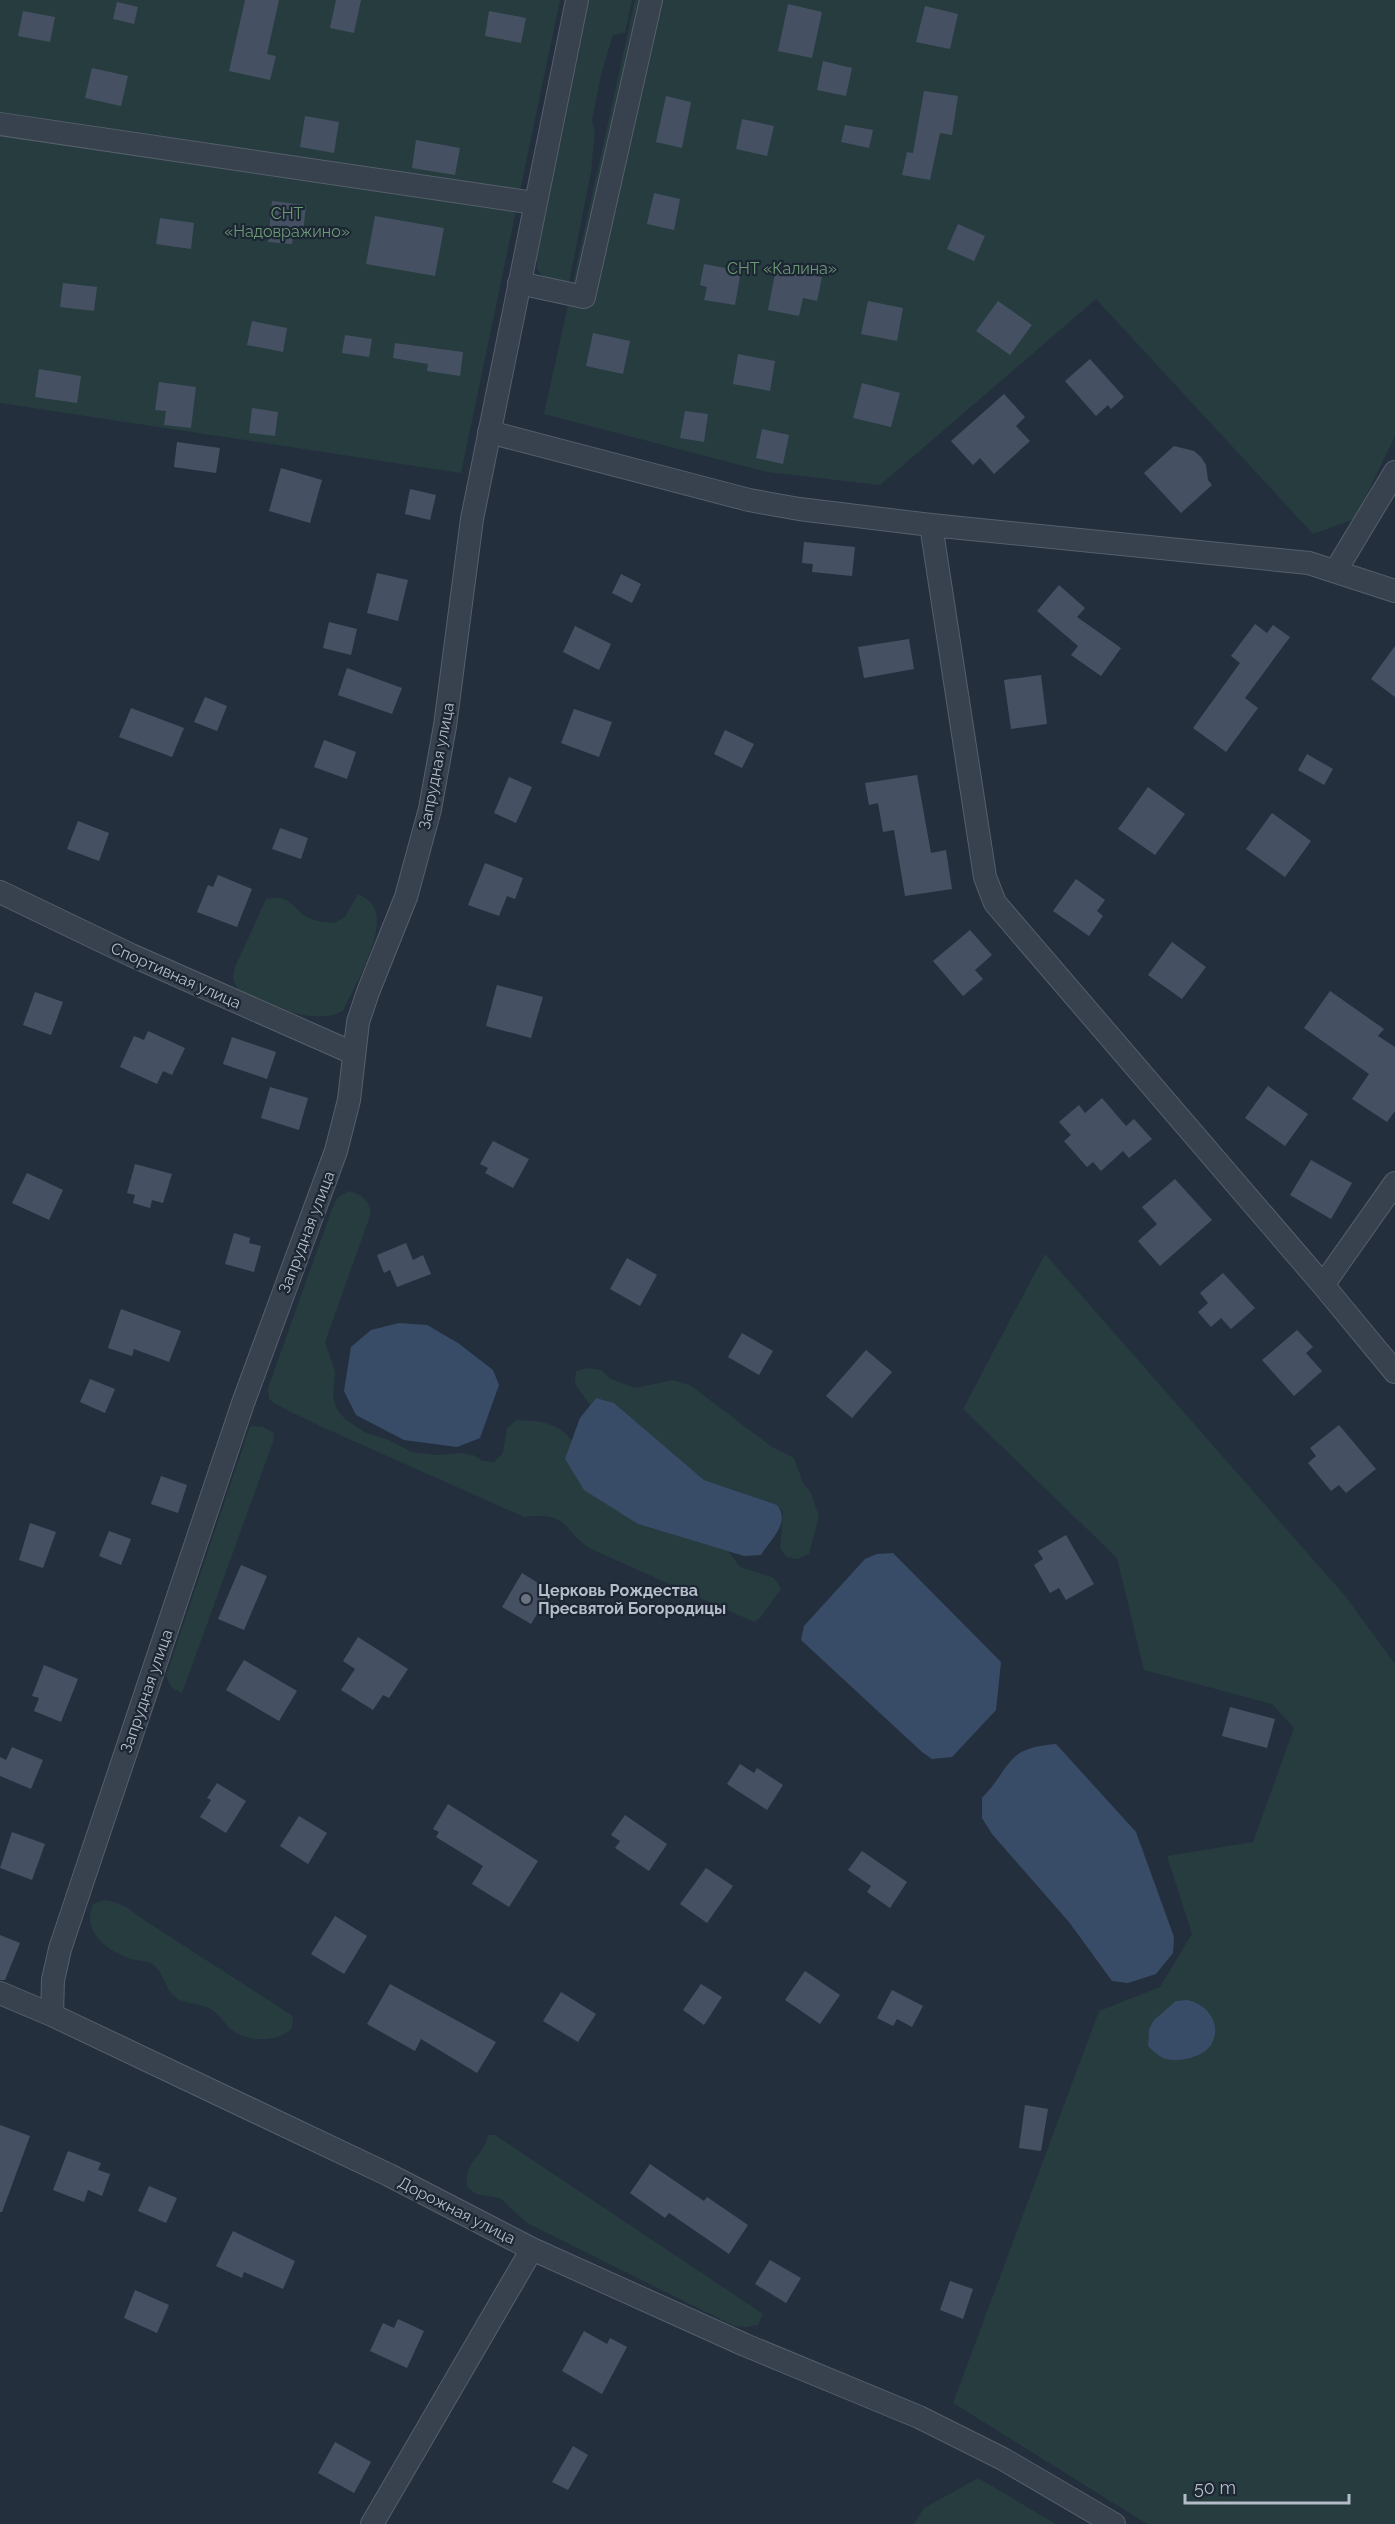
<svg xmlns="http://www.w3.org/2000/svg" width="1395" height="2524" viewBox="0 0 1395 2524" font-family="Raleway,sans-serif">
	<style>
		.green { fill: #263c3f; fill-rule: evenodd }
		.water { fill: #394c67 }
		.building { fill: #455162 }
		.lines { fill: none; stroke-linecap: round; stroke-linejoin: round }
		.minor-casing { stroke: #565f6c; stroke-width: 24 }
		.minor { stroke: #38414e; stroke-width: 22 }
		.worship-dot { fill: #6b7280; stroke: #1d2633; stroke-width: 2 }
		.labels { text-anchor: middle; stroke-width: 4.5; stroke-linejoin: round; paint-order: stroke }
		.park-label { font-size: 16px; fill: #6b9a76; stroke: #1d2633 }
		.street-label { font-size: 16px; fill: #b4bcc9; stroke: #1d2633 }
		.poi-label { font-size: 16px; font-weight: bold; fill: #b4bcc9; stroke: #1d2633; text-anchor: start }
	</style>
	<rect width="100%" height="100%" fill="#242f3e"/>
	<path class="green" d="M0,0H560L461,473L0,403Z
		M589,0H632L625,33L613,35L602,71L592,120L595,133L591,172L569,283L545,280L537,269V257Z
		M635,0H1395V436L1355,519L1313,534L1096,299L880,485L767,472L544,414Z
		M358,894C366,898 372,901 375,910C385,935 354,987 343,1011C313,1027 265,1004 238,989L233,979L235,967L266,899C293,893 291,910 311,919C319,922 328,922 335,923L345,917Z
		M349,1191C362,1195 368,1199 371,1213L325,1342L335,1372L333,1397L337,1409L345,1419L366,1433L389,1440L412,1452L436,1455L461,1453L473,1455L483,1461L494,1462L503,1453L507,1428L517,1420C539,1421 559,1422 572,1441L566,1459L638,1524L728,1551L740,1567L774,1578L781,1589L761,1617L754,1622L589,1548C560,1527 569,1512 524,1517L322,1427C306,1418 281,1409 269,1399L268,1388L332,1209L337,1198Z
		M1045,1254L1346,1597L1395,1664V2524H1147L953,2403L1099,2011L1160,1987L1192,1934L1167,1856L1253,1842L1294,1728L1272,1704L1144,1670L1117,1558L963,1409ZM1162,2014L1210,2046L1193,2057L1148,2046C1148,2031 1149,2023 1162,2014Z
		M588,1368L601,1370L611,1379L635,1388L673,1380L690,1385L772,1447L794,1458L803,1483L811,1493L819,1517L809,1554L798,1559L786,1557L780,1548L783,1512L777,1505L704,1480L614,1403L596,1398L590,1405L575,1384L576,1371Z
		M250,1426L263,1427L274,1433L273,1442L182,1693L171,1687L166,1676Z
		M104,1900C120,1902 129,1908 141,1918L293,2016L292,2029C275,2042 250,2043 232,2030C223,2023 219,2013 209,2008C197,2002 180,2005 171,1993C164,1984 162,1969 151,1963C144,1960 135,1961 128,1958C104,1949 82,1931 93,1904Z
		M488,2135H495L763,2314L758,2325L746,2327L734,2326L527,2223L500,2198L476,2194L467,2187C464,2160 484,2157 488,2135Z
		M978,2478L1056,2524H914L924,2508Z"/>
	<path class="water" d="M399,1323L427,1325L458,1343L493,1370L499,1385L480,1438L457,1447L404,1440L356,1415L344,1391L351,1347L371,1330Z
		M596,1398L614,1403L704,1480L777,1505C791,1522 771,1539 761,1555L744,1556L638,1524L584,1490L565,1459L580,1418Z
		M893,1553L1001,1662L996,1710L952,1757L932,1759L922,1752L801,1640L804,1626L865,1559L877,1554Z
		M1056,1744L1136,1832L1174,1937L1173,1953L1156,1974L1128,1983L1112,1981L1069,1922L992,1834L982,1818V1798C1013,1766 1004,1748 1056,1744Z
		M1187,2000C1208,2004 1223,2025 1211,2045C1202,2058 1177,2063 1163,2058C1157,2055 1153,2051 1148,2046L1149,2029L1154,2020L1176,2001Z"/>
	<path class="building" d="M245,0H279L267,54L276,56L270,80L229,71Z
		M336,0H361L354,33L330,28Z
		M117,2L138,7L134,24L113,19Z
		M788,4L822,12L812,58L778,51Z
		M925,6L958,14L950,49L916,42Z
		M23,11L55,17L50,42L18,36Z
		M489,11L526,18L521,43L485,36Z
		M823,61L852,68L846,96L817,90Z
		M92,68L128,76L121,106L85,98Z
		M924,91L958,96L952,135L940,133L930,180L902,175L907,152L913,153Z
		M666,96L691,102L682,148L656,142Z
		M305,116L339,122L334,153L300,147Z
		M742,119L774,126L767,156L736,149Z
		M845,125L873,130L869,148L841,142Z
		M416,140L460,148L455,175L412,168Z
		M654,193L680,199L674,230L647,224Z
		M272,201L306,205L303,233L294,232L292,244L268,242Z
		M375,216L444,228L435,276L366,264Z
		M160,218L194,223L191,249L156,244Z
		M958,224L985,236L974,261L947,249Z
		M704,264L741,271L735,305L704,300L707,287L700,285Z
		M776,268L822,277L817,301L803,298L799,316L768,310Z
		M63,283L97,287L94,311L60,307Z
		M868,301L903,308L897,341L861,334Z
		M998,301L1032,325L1010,355L976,331Z
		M252,321L287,328L283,352L247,345Z
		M593,333L630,341L623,374L586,366Z
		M345,335L372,339L369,357L342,353Z
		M395,343L463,352L460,376L427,371L428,364L393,358Z
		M738,354L775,361L770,391L733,384Z
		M1090,359L1124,397L1111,409L1108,405L1096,416L1065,381Z
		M39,369L81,376L77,403L35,397Z
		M159,382L196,387L191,428L164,425L166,411L155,410Z
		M862,383L900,393L891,427L853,418Z
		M1004,394L1025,417L1016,426L1030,441L994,474L980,458L973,465L951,441Z
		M252,408L278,412L275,436L249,433Z
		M685,411L708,414L704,442L680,438Z
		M762,429L789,435L783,464L756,458Z
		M177,442L220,448L216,473L174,467Z
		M1174,446L1194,451L1201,457L1206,465L1208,480L1212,485L1181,513L1144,473Z
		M281,468L322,480L310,523L269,511Z
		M410,489L436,495L430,520L405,514Z
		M804,542L855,547L852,576L812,572L813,564L802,563Z
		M377,573L408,580L398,621L367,613Z
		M621,574L641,584L632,603L612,593Z
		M1059,585L1085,608L1077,617L1121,648L1101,676L1071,655L1078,646L1037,611Z
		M329,622L357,629L351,655L323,648Z
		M1255,624L1267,633L1273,625L1290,637L1245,698L1258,708L1226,752L1193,728L1240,663L1231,656Z
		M575,626L611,644L599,670L563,652Z
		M909,639L914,669L864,678L858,647Z
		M1395,646V697L1371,679Z
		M347,668L402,688L392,714L338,695Z
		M1041,675L1047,724L1011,729L1004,680Z
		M205,697L227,706L217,731L194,722Z
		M131,708L184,728L172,757L119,737Z
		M574,709L612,722L599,757L561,743Z
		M725,730L754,744L742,768L714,754Z
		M324,740L356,752L347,779L314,767Z
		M1307,754L1333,769L1324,785L1298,770Z
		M917,775L931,853L946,850L952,889L905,896L894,830L883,832L878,803L869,805L865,783Z
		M509,777L532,787L516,823L494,813Z
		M1148,787L1185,814L1155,855L1118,829Z
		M1272,813L1311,841L1285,877L1246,849Z
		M78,821L109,833L99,861L67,849Z
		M280,828L308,838L301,859L272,849Z
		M485,863L523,878L515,899L507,896L499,916L468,905Z
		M218,875L252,889L237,927L197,912L208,885L213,887Z
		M1076,879L1105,900L1097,911L1103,916L1089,936L1053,911Z
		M970,930L992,955L975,970L983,979L963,996L933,961Z
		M1172,942L1206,967L1182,999L1148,975Z
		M497,985L543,997L531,1038L486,1026Z
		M1330,991L1384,1029L1378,1036L1395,1047V1111L1387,1122L1352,1099L1369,1074L1304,1028Z
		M35,992L63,1002L51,1035L23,1025Z
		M148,1031L185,1048L172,1075L163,1071L157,1084L120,1067L134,1036L144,1040Z
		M232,1037L276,1052L267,1079L223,1064Z
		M1268,1086L1308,1114L1285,1146L1245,1118Z
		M270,1087L308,1098L299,1130L261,1118Z
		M1102,1098L1126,1126L1134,1119L1152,1139L1129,1158L1123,1151L1101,1171L1093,1162L1087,1167L1064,1141L1071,1135L1059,1122L1079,1105L1085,1113Z
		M493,1141L529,1159L513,1188L485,1173L488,1168L480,1164Z
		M1311,1160L1352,1183L1331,1219L1290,1195Z
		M135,1164L172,1174L163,1203L152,1200L150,1208L133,1203L135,1195L127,1193Z
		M27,1173L63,1190L49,1220L12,1203Z
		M1175,1179L1212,1220L1160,1266L1138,1241L1157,1224L1142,1207Z
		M234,1233L250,1238L249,1243L261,1246L254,1272L225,1264Z
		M406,1243L413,1260L423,1255L431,1274L397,1287L390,1270L384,1273L377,1255Z
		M627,1258L657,1275L640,1306L610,1289Z
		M1223,1273L1255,1308L1231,1329L1221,1318L1211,1327L1198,1312L1208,1303L1200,1293Z
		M121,1309L181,1331L169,1362L134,1349L132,1356L108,1348Z
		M1297,1330L1313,1347L1306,1353L1322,1371L1294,1396L1262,1360Z
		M742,1333L773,1351L759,1375L728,1357Z
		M866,1350L892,1372L852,1418L826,1396Z
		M90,1379L115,1389L105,1413L80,1402Z
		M1339,1425L1376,1469L1346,1493L1339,1485L1331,1491L1308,1463L1316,1456L1310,1448Z
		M161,1476L187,1485L178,1513L151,1504Z
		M30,1523L56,1532L43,1568L19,1560Z
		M109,1531L131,1539L121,1565L99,1556Z
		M1066,1535L1094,1584L1066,1600L1059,1588L1050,1593L1034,1565L1043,1559L1038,1551Z
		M241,1565L267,1576L244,1630L218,1619Z
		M522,1573L551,1591L531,1624L502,1607Z
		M358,1637L408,1669L389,1698L383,1695L373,1710L341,1690L355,1669L343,1661Z
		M244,1660L297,1691L279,1721L226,1690Z
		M44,1665L78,1679L61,1722L34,1711L39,1698L32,1696Z
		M1230,1707L1275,1719L1267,1748L1222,1736Z
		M12,1747L43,1760L31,1789L0,1776V1757L6,1760Z
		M740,1764L754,1773L757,1768L783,1785L767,1810L727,1784Z
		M217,1783L246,1801L226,1833L200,1817L211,1800L207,1798Z
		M448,1804L538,1861L509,1907L472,1884L483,1866L436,1837L439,1832L433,1829Z
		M625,1815L667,1844L649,1871L615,1848L620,1841L611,1835Z
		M299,1816L327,1833L308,1864L280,1846Z
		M12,1832L45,1844L32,1880L0,1868Z
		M862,1851L907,1882L890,1908L867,1892L871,1886L848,1870Z
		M706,1868L733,1886L707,1923L680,1904Z
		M335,1916L367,1936L344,1974L311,1954Z
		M0,1935L20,1943L5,1980H0Z
		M805,1971L840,1995L820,2024L785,2000Z
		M390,1984L496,2042L477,2073L421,2039L415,2051L367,2024Z
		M701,1984L722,1997L704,2025L683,2010Z
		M892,1990L923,2006L912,2027L897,2019L893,2026L877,2018Z
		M561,1992L596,2014L578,2042L543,2021Z
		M1025,2105L1048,2109L1041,2151L1019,2148Z
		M0,2125L30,2136L2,2212H0Z
		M68,2151L101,2163L98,2170L110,2174L102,2196L88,2190L84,2202L53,2190Z
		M650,2164L704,2201L707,2197L748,2225L729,2254L669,2213L665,2218L630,2193Z
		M149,2186L177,2198L166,2223L138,2211Z
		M233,2231L295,2261L283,2289L244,2272L242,2278L216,2266Z
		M770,2260L801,2278L786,2303L755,2284Z
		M950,2281L973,2289L963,2319L940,2310Z
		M135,2290L169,2305L157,2333L124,2318Z
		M398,2319L424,2331L407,2368L370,2351L383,2323L394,2328Z
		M584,2331L607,2344L610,2338L627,2347L602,2394L562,2371Z
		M335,2442L371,2462L354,2493L318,2473Z
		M573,2446L588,2455L568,2490L552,2482Z"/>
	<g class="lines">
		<defs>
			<path id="minor" d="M0,124L535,203
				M519,283L584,297L651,0
				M489,432L749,500L799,509L931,525L1309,563L1395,591
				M931,525L985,877L995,903L1323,1285L1395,1372
				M1336,570L1395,472
				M0,892L131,955L353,1053
				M1323,1285L1395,1183
				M0,1993L52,2015L389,2175L532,2249L745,2345L919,2417L1003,2459L1114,2524
				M52,2015L53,1980L60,1949L84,1877L243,1403L336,1151L349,1100L358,1022L368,992L406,897L430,809L445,726L472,519L577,0
				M372,2524L532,2249"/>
		</defs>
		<use href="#minor" class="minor-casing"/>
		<use href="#minor" class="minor"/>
	</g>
	<circle class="worship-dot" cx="526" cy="1599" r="6"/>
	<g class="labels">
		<g class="park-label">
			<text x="287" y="219">СНТ<tspan x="287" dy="18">«Надовражино»</tspan></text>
			<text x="782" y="274">СНТ «Калина»</text>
		</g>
		<g class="street-label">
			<text transform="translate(436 766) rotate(-79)" y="6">Запрудная улица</text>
			<text transform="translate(176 975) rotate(24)" y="6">Спортивная улица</text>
			<text transform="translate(306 1232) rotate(-69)" y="6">Запрудная улица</text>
			<text transform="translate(146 1691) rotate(-71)" y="6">Запрудная улица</text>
			<text transform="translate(457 2210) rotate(27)" y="6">Дорожная улица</text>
		</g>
		<g class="poi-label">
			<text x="538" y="1596">Церковь Рождества<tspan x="538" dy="18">Пресвятой Богородицы</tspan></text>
		</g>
	</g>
	<path d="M1185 2494v9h164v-9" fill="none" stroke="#b4bcc9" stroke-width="3"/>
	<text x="1194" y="2494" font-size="18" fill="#b4bcc9" stroke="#1d2633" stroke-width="4.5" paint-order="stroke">50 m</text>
</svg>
